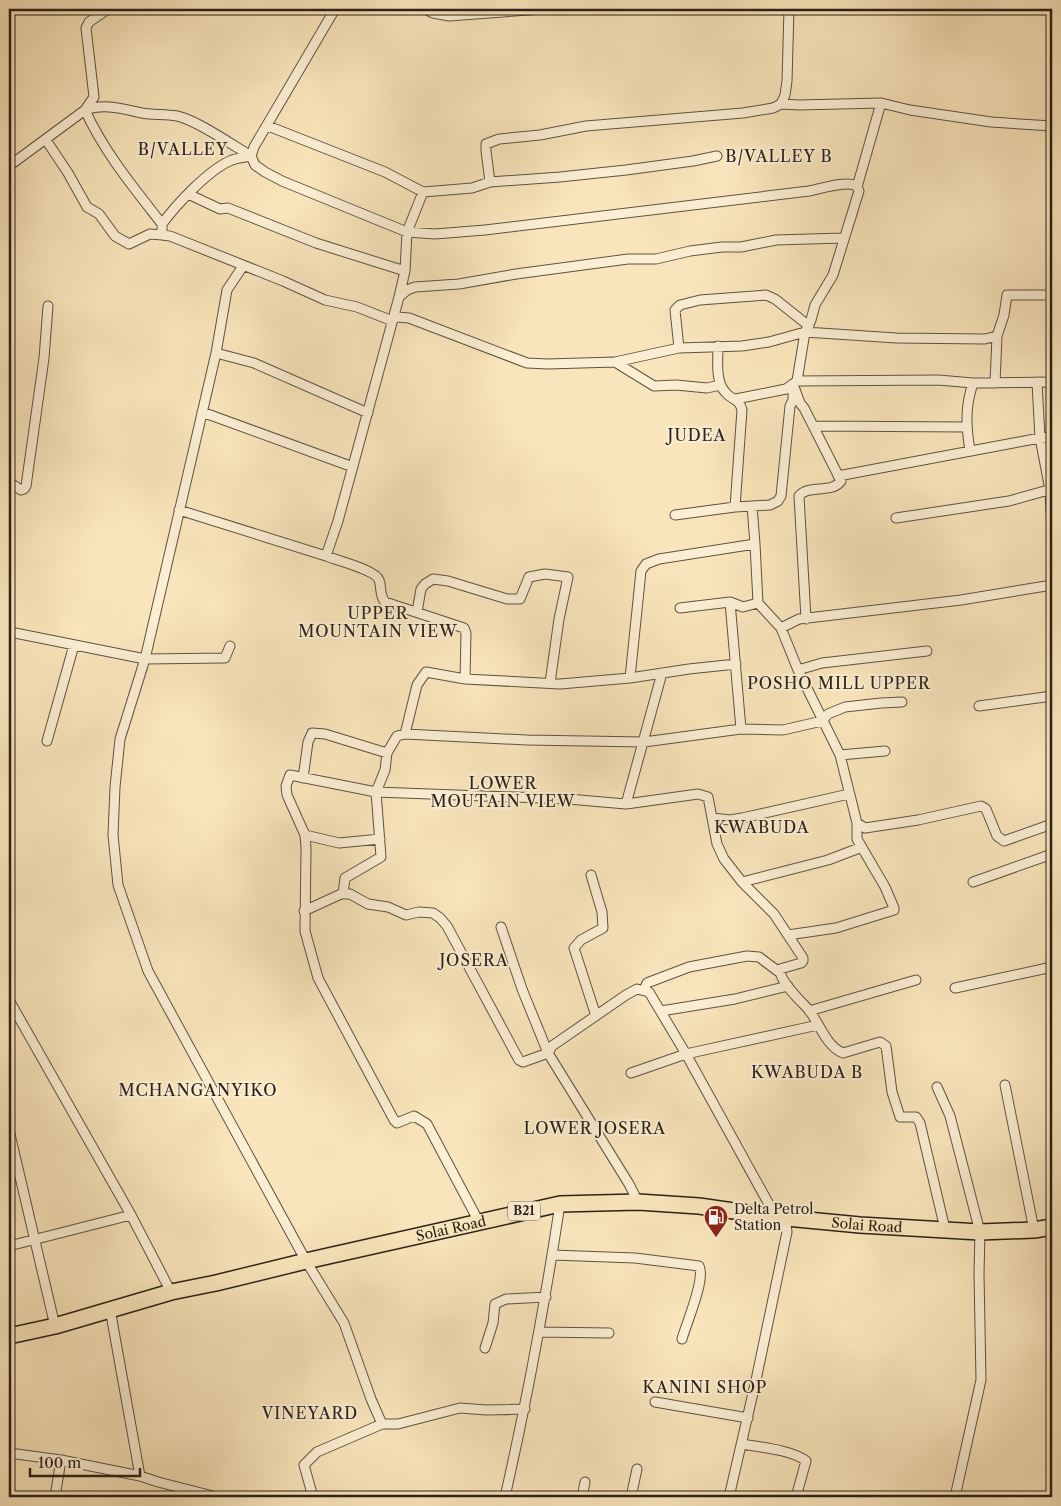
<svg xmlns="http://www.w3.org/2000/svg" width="1061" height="1506" viewBox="0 0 1061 1506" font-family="'Libre Caslon Text',serif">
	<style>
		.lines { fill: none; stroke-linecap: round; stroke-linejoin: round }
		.minor-casing { stroke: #5e5242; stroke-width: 11 }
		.trunk-casing { stroke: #2b2119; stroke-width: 18 }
		.minor { stroke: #fbeed3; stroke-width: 9 }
		.trunk { stroke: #f9e5bb; stroke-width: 15 }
		.labels { text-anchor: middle; stroke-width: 4; stroke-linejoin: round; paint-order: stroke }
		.shield { fill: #fbeed3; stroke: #695e51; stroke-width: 1 }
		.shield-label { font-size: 12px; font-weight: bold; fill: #2b2119 }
		.poi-label { font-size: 14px; fill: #2b2119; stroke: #fbeed3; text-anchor: start }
		.street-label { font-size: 14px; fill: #2b2119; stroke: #fbeed3 }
		.quarter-label { font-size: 16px; letter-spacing: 1px; fill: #2b2119; stroke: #fbeed3 }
	</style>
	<rect width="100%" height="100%" fill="#f9e5bb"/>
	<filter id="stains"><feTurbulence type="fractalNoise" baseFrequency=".004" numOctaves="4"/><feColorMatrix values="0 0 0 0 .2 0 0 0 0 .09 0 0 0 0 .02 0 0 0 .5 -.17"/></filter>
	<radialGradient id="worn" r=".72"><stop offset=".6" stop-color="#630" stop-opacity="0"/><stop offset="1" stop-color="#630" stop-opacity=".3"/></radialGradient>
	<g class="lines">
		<defs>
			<path id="minor" d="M108,9L89,22L86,28L94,97L85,110C104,152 134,188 162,224
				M335,9L254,147L251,156L255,165L265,172L282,181L407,232L435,234L485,230L809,191C819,189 845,181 854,185C858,186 857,187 859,191L833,275L815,305L811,320L805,332L797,381L793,384L800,403L804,408L841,481C832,494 808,484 799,496L806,619
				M425,9L433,13L449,16L542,9
				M781,104L799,105L881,103L910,110L991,122L1052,126
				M268,126L385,172L423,192
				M46,140L68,173L87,207L99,214L115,236L129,244L150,234L162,235
				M251,156C245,157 238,158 232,160C209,169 176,205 162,224V235L170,236L283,281L325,300L357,307L390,320L397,317L409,318L527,363L548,364L615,362L679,348L742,346L769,342L805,332L896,338L985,339L997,336
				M9,166L85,110C104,103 123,109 142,113C153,115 165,114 177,116C195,119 234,146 251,156
				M490,182L486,151V144L499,139L540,135L586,126L743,113L773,108L781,104L785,95L787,81L789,9
				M857,187L881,103
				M188,194L220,209L228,208L316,243L405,271
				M243,266L227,290L216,353L145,659L120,739L115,787L113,835L118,885L148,971L306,1261L344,1323L371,1399L382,1424H398L460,1408L486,1410L525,1409
				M399,297L407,290L415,287L459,284L516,274L628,259H656L690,251L722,247H741L776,240L843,238
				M718,346C718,361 715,382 726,393C733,401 739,398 742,410L735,507
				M679,348L675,310L680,305L700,300L766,295L775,299L809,326
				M216,353L254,363L368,413
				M615,362L654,386L676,385L707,388L720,385
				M797,381L938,380L973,383L1052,382
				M1037,382L1040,438L1050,490L1052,530
				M995,383L997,336L1004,315L1007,295H1052
				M736,399L786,389L793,384
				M202,412L353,467
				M813,426L966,427
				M970,451C966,426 965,407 973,383
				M838,476L1040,438L1052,437
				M9,482L21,490L24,489L26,486L44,358L48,306
				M752,506L755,544L758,603L781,628L798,670L840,755L857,823L865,828L918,820L981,806L986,809L997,836L1004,841L1052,824
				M179,510L326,556
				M675,515L735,507L770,505L778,501L781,496L790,406L793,400V392
				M896,518L1009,501L1052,489
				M730,602L741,729
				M680,608L730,602L743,607L758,603
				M417,612L421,589L425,584L433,579L448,581L507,599H520L529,577L545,574L568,577L559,619L550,683
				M781,628L799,619L961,600L1052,585
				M9,633H15L145,659L225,658L230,646
				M798,670L822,663L927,651
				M630,678L641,571L646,564L659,559L755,544
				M465,679L466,633L464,628L385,602C379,595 382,588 379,580C376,570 336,560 326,556L338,521L399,297L405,271L407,232L423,192L472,188L490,182L503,181L560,177L626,170L693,161L717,156
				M979,706L1052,696
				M405,734L417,685L426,672L465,679L560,684L630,678L689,669L736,664
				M47,741L74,645
				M840,755L885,751
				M303,778L308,742L312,733L325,734L387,753
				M626,804L662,673
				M712,818L730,820L742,818L849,794
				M305,835L339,843L380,839
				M591,875L602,912L603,928L581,940L574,948L596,1016
				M742,882L828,860L862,847
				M973,882L1052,854
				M343,894L345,878L381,857L376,792L568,799L626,804L698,794L708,797L717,844L724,859L742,882L774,914L803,958V961L801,963L780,969C779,982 801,1001 809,1010C819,1023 826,1046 843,1053L880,1042L886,1046L892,1092L900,1117H916L920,1123L945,1229
				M304,911L341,894H350L368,904L388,907L406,915L419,912L433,913L440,918L447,926L519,1060L523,1062L548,1053L552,1046L626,995L637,989L649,992L686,1054L776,1217
				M501,927L522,989L548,1053L629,1184L638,1202
				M788,935L836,928L894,910V908L885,887L857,839V823
				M955,988L1052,967
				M644,990L647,983L689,967L747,956L759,957L779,972
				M9,1000L131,1215L171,1292
				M661,1011L735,999L788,986
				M809,1011L916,980
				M631,1073L686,1054L818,1025
				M1005,1085L1034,1230
				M937,1087L950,1116L980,1232L979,1274L981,1380L955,1497
				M9,1130L55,1326
				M479,1222L427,1124L414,1116L397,1123L394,1120L318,978L305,931L306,848L305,835L287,795L286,786L290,775L376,792L385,770L387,753L397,736L405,734L527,740L644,742L741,729L783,730L822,721L828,714L845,707L881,703L902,702
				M9,1246L131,1215
				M552,1255L635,1258L699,1266C706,1279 686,1324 682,1339
				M110,1309L140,1476
				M539,1332L609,1333
				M485,1348L493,1323L495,1304L506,1299L546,1297
				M655,1402L748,1418
				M742,1444C759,1447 793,1450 806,1461L796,1497
				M9,1453L61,1460L140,1476L158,1482L217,1497
				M55,1497L61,1460
				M313,1497L304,1465L317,1452L382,1424
				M505,1497C527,1400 545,1303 560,1204
				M582,1497L585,1482
				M631,1497L637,1469
				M729,1497L756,1380L787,1232L785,1218"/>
			<g id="trunk">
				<path id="s1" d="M9,1336L55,1326L171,1292L216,1283L306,1261L560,1204L638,1202L699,1206L776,1217L860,1225L980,1232L1034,1230L1052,1227"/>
			</g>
		</defs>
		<use href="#minor" class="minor-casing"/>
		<use href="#trunk" class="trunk-casing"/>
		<use href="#minor" class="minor"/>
		<use href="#trunk" class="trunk"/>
	</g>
	<defs>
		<symbol id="fuel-pin" viewBox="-11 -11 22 30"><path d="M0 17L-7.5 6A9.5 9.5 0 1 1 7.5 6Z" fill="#8f2418" stroke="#fbeed3"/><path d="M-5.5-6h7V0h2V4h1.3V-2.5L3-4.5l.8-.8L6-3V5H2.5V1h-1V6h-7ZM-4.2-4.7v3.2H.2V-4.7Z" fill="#fff"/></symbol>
	</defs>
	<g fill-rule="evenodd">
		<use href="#fuel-pin" x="702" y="1203" width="28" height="38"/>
	</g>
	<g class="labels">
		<rect class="shield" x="508" y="1201.5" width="32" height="19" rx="4"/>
		<g class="shield-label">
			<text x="524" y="1215">B21</text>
		</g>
		<g class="poi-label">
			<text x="734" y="1214">Delta Petrol<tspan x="734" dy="16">Station</tspan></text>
		</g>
		<g class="street-label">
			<text dy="5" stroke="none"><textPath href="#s1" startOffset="875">Solai Road</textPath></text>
			<text dy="5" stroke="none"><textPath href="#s1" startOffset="455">Solai Road</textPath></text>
		</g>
		<g class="quarter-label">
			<text x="183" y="155">B/VALLEY</text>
			<text x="779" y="162">B/VALLEY B</text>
			<text x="697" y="441">JUDEA</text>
			<text x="378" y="619">UPPER<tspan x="378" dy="18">MOUNTAIN VIEW</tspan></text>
			<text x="839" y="689">POSHO MILL UPPER</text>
			<text x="503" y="789">LOWER<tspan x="503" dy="18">MOUTAIN VIEW</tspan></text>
			<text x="762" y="833">KWABUDA</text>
			<text x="474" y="966">JOSERA</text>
			<text x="807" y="1078">KWABUDA B</text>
			<text x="198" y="1096">MCHANGANYIKO</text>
			<text x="595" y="1134">LOWER JOSERA</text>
			<text x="705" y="1393">KANINI SHOP</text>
			<text x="310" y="1419">VINEYARD</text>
		</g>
	</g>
	<rect width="1061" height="1506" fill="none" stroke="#f9e5bb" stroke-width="30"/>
	<rect x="10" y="10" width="1041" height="1486" fill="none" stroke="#2b2119" stroke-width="2.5"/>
	<rect x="15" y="15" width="1031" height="1476" fill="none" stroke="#2b2119"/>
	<path d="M30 1468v8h110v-8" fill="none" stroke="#2b2119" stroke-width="2.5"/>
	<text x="38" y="1468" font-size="15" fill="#2b2119" stroke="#fbeed3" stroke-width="4" paint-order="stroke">100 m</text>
	<rect width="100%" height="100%" filter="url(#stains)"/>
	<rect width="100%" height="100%" fill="url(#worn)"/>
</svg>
